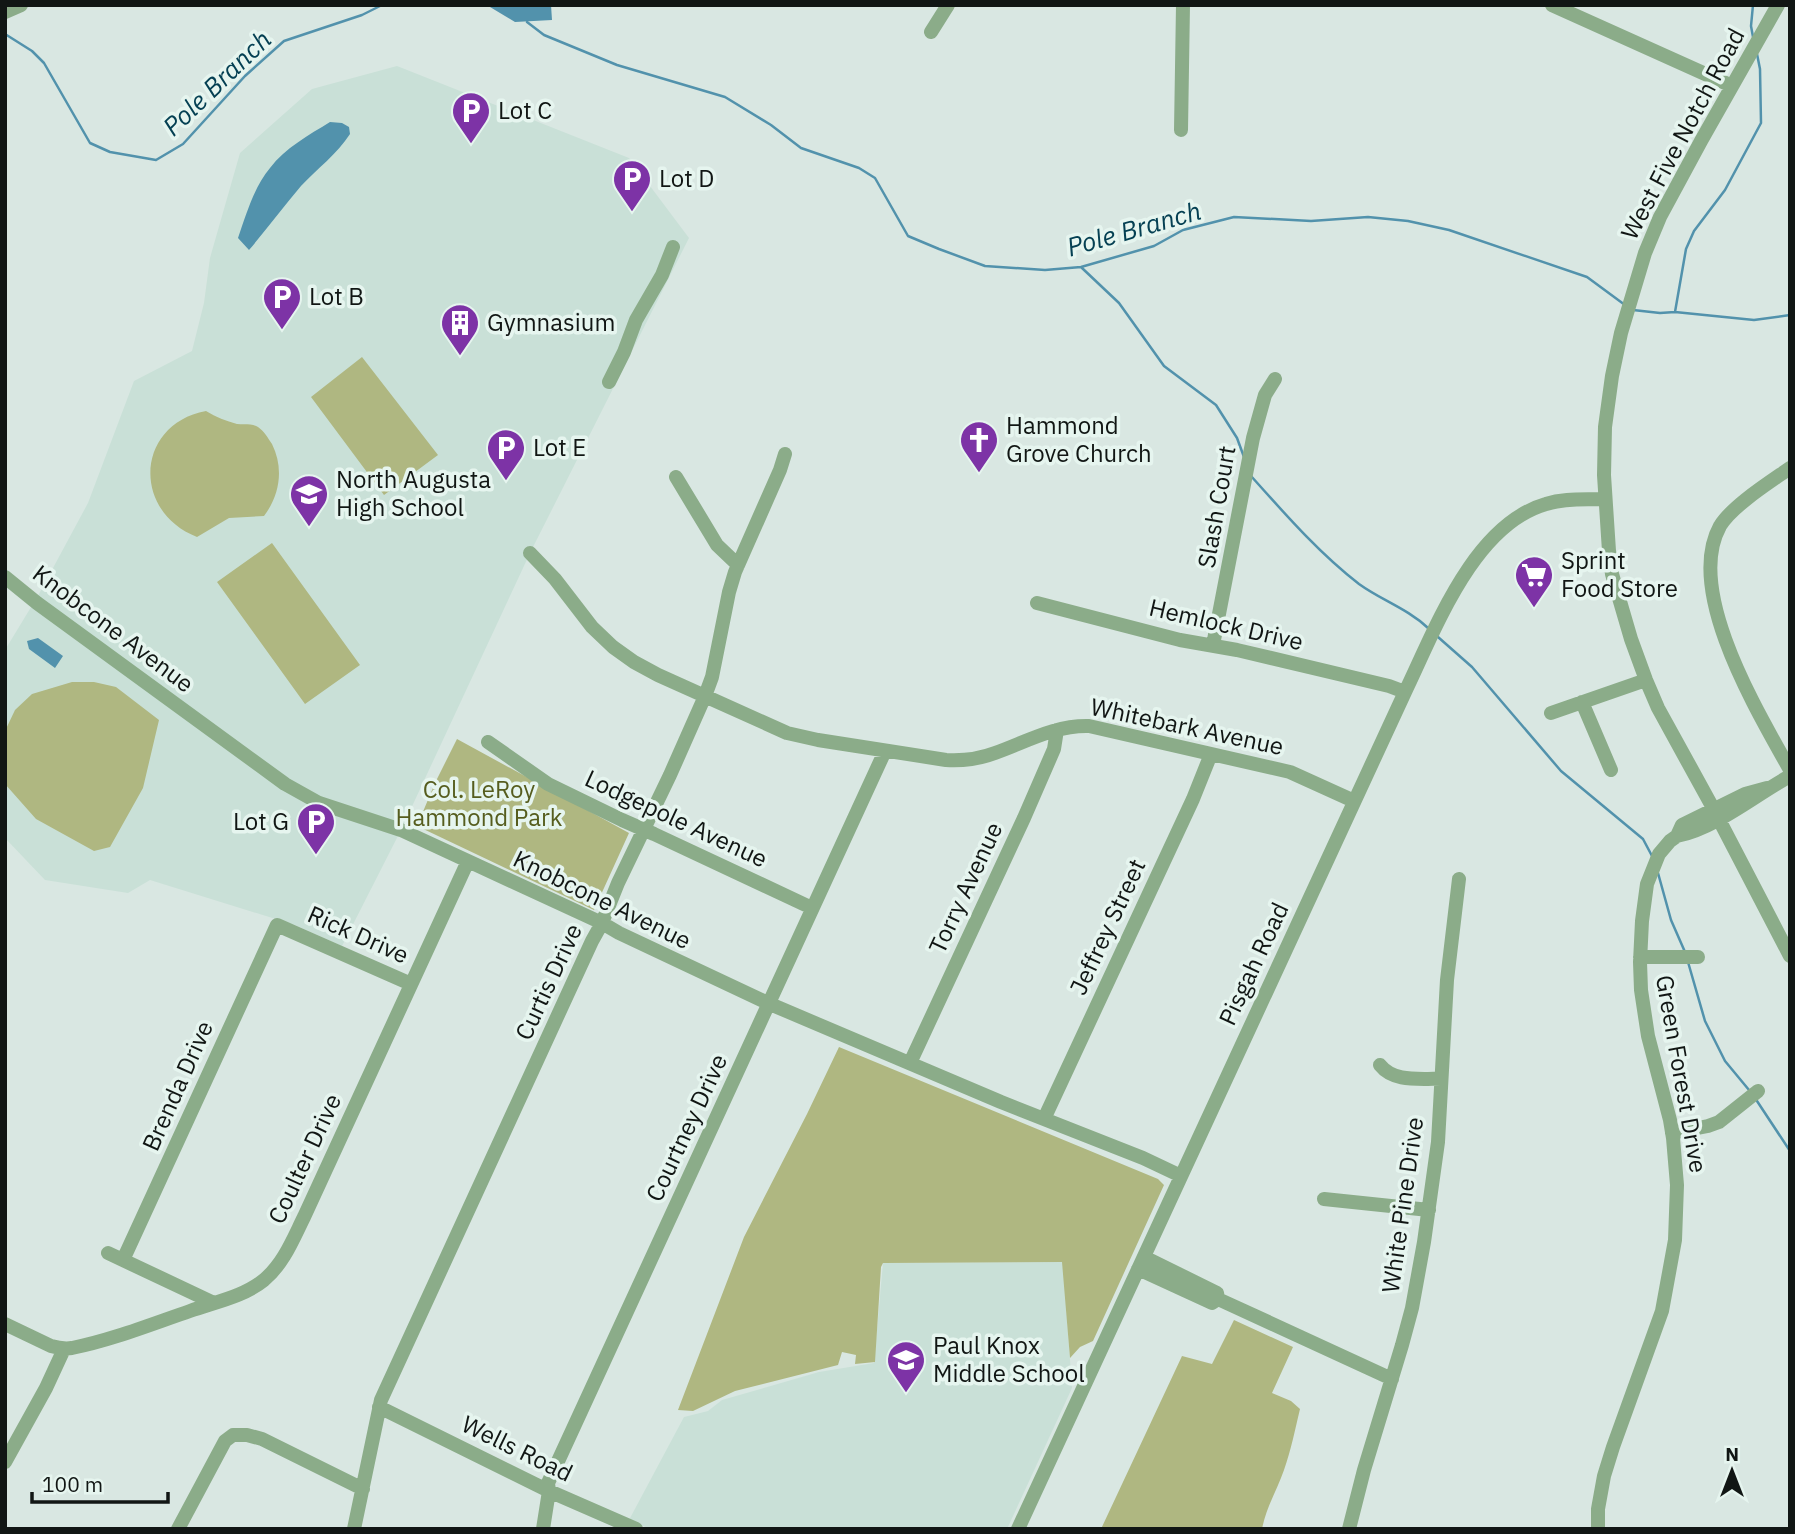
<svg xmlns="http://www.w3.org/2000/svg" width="1795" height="1534" viewBox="0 0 1795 1534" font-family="'IBM Plex Sans',sans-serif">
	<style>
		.built { fill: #c9e0d7 }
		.green { fill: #afb781 }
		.water { fill: #5292ac }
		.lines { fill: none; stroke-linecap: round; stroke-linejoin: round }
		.stream { stroke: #5292ac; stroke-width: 2.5 }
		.minor { stroke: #8bac89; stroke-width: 14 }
		.labels { text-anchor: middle; stroke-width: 7; stroke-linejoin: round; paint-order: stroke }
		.poi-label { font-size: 24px; fill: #111614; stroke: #e6f5ef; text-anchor: start }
		.street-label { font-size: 24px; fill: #111614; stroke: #e6f5ef }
		.park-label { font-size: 24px; fill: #565d1e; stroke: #e6f5ef }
		.water-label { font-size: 26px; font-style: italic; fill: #054053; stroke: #e6f5ef }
	</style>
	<rect width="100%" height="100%" fill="#d9e7e2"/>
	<path class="built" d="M397,66L629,158L689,238L530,553L401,830L342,946L295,925L150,880L128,893L45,880L5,838V650L39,594L88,503L134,381L192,351L204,303L210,258L240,153L312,89Z
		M1063,1262L1072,1388L1007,1529H650L629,1520L684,1417L708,1411L722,1400L819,1372L874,1363L883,1263Z"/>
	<path class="green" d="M362,357L438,455L384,495L311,397Z
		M206,411C216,417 226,421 237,424C244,425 252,423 258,427C264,431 268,438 272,444C284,468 280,495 264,516L229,518L197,537C131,511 136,424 206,411Z
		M272,543L360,665L305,704L217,582Z
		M72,682H94L116,687L159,720L143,788L110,847L94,851L36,819L5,784V731L15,710L32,694Z
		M457,739L629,833L594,910L417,826L435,783Z
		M839,1047L1158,1179L1164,1185L1093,1341L1080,1347L1070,1358L1062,1262L883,1263L881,1267L875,1362L855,1364L856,1355L842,1352L838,1365L735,1391L693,1411L678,1410L744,1237L807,1114Z
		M1234,1320L1293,1347L1272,1393L1291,1401L1300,1409C1295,1430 1291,1450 1284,1470C1277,1490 1266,1508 1262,1529H1101L1182,1356L1212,1364Z"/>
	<path class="water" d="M483,5H551L552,20L515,22L490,7Z
		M330,122L342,123L349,127L350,134C337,154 317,169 301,186C283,207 267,229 249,250L238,238C246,215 254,187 270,168C285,148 309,135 330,122Z
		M38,638L63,656L55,668L29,649L27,641Z"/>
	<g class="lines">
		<path class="stream" d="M1753,5L1751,26L1753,37
			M527,22L544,35L617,65L725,97L771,125L801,148L859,168L875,178L908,236L939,249L985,266L1045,270L1081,267L1154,246L1183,230L1234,217L1311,221L1368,217L1408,221L1449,230L1587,277L1625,305
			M5,34L32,51L44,63L90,143L110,152L156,160L183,144L245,76L284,41L362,15L382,5
			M1082,268L1119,303L1164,366L1216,405L1237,438L1244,457
			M1633,310L1660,313L1675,312L1754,320L1790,315
			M1675,312L1686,249L1694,231L1725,190L1761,123L1760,69L1757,54
			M1251,476C1285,514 1319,553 1359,584C1381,600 1408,609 1428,628
			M1438,637L1472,667L1561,771L1643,839L1652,856
			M1658,873L1671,920L1685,952
			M1688,962L1705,1021L1725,1061L1749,1090
			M1755,1098L1790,1151"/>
		<path class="minor" d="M1552,5L1732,86
			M1778,5L1701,141L1660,217L1645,253L1621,333L1612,376L1605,427L1604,475L1609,551L1612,574L1631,639L1646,680L1658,708L1713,808L1790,956
			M5,12L21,5
			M931,32L948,5
			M1181,130L1183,5
			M609,382L624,352L636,320L662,275L673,247
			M1790,468C1770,482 1732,506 1720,526C1684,591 1758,712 1790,770
			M676,477L717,545L738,565
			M530,553L555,579L592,627L613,647L634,662L658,675L787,733L818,740L946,760C963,761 979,759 995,753C1026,742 1055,725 1089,726L1290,772L1354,801
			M5,577L37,603L285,784L319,803L401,830L602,923L619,933L770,1004L1001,1102L1143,1158L1181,1176
			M1037,603L1180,640L1237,650L1389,686L1405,692
			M1213,645L1253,438L1265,395L1275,379
			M1582,702L1611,770
			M1551,713L1646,680
			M488,742L548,784L622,820L654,834L812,908
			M1677,836C1716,828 1755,795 1790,776
			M1640,957H1698
			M910,1063L1024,818L1054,749L1057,730
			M1380,1065C1394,1083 1421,1078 1441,1079
			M1044,1119L1193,799L1211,754
			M1672,1133L1708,1126L1719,1122L1758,1091
			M1324,1199L1429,1210
			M108,1253L214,1303
			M1144,1257L1217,1293L1218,1299
			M123,1260L277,925L411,984
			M1138,1269L1212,1303L1218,1299L1392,1379
			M5,1324L51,1346C58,1348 65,1349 72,1348C112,1340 152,1324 190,1311C215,1302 243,1297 264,1280C284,1263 293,1239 304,1217L468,861
			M379,1407L549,1491L636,1529
			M5,1462L46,1388L64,1349
			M178,1529L225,1441L233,1435H247L262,1439L363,1489
			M354,1529L381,1400L592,941L602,923L618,883L670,775L705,696L712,677L729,592L735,572L780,470L785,454
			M543,1529L549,1491L548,1483L885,751
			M1018,1529L1405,692C1435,630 1473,525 1546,504C1565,498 1585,500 1604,499
			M1349,1529L1364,1470L1402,1345L1412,1308L1424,1242L1438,1142L1447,980L1459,879
			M1598,1529V1509L1604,1476L1613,1447L1662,1311L1675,1240L1677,1185L1673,1138L1670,1120L1648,1036L1641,990L1640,962L1642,921L1647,884L1659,854L1670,841L1677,836L1682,825L1745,794L1767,788"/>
	</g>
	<defs>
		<symbol id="parking-pin" viewBox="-11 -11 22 30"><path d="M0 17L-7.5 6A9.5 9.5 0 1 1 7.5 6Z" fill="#7d33a6" stroke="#e6f5ef"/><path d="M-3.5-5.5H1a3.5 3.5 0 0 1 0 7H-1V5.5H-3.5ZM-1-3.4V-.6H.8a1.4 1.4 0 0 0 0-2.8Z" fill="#fff"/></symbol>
		<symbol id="building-pin" viewBox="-11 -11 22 30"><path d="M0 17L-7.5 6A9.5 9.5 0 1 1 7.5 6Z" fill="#7d33a6" stroke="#e6f5ef"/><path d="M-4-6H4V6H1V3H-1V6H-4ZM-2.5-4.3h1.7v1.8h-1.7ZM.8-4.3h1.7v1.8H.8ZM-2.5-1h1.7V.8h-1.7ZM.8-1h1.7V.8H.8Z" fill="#fff"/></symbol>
		<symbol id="church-pin" viewBox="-11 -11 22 30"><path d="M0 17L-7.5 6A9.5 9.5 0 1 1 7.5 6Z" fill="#7d33a6" stroke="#e6f5ef"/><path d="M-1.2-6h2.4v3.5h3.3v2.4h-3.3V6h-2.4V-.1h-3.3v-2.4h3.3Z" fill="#fff"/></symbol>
		<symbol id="school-pin" viewBox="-11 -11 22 30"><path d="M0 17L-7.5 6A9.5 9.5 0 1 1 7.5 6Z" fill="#7d33a6" stroke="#e6f5ef"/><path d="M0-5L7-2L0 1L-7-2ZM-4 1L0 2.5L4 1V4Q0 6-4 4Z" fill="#fff"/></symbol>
		<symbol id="supermarket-pin" viewBox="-11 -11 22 30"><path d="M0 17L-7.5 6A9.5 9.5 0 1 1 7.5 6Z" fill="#7d33a6" stroke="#e6f5ef"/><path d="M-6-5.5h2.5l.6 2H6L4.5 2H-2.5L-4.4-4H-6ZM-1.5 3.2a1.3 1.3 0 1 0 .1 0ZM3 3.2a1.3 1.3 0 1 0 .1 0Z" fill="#fff"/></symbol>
	</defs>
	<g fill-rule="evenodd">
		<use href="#parking-pin" x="449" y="89" width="44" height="60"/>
		<use href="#parking-pin" x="610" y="157" width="44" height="60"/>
		<use href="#parking-pin" x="260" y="275" width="44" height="60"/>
		<use href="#building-pin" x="438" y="301" width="44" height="60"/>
		<use href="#church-pin" x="957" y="418" width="44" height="60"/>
		<use href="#parking-pin" x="484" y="426" width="44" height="60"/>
		<use href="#school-pin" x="287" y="472" width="44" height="60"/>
		<use href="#supermarket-pin" x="1512" y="553" width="44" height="60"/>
		<use href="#parking-pin" x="294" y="800" width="44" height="60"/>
		<use href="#school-pin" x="884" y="1338" width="44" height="60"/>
	</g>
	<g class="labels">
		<g class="poi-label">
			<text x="498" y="119">Lot C</text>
			<text x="659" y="187">Lot D</text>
			<text x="309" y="305">Lot B</text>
			<text x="487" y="331">Gymnasium</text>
			<text x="1006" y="434">Hammond<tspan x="1006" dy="28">Grove Church</tspan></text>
			<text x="533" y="456">Lot E</text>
			<text x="336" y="488">North Augusta<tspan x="336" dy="28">High School</tspan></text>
			<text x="1561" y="569">Sprint<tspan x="1561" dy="28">Food Store</tspan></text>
			<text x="289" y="830" text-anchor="end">Lot G</text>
			<text x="933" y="1354">Paul Knox<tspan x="933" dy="28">Middle School</tspan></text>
		</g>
		<g class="street-label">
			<text transform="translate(1683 134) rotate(-62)" y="8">West Five Notch Road</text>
			<text transform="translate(1217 507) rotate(-80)" y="8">Slash Court</text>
			<text transform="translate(1226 625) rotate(13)" y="8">Hemlock Drive</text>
			<text transform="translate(113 629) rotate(37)" y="8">Knobcone Avenue</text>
			<text transform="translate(1187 727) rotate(12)" y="8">Whitebark Avenue</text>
			<text transform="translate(676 819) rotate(25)" y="8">Lodgepole Avenue</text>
			<text transform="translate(966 888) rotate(-65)" y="8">Torry Avenue</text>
			<text transform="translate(602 900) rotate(26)" y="8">Knobcone Avenue</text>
			<text transform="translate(1108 927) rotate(-65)" y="8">Jeffrey Street</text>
			<text transform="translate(358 935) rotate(24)" y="8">Rick Drive</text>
			<text transform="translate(1254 964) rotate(-65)" y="8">Pisgah Road</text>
			<text transform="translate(549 982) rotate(-65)" y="8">Curtis Drive</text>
			<text transform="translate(1681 1074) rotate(80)" y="8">Green Forest Drive</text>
			<text transform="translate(178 1086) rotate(-66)" y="8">Brenda Drive</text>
			<text transform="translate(687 1128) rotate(-65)" y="8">Courtney Drive</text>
			<text transform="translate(305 1159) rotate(-65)" y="8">Coulter Drive</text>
			<text transform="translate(1403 1205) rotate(-82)" y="8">White Pine Drive</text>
			<text transform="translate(517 1449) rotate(26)" y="8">Wells Road</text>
		</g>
		<g class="park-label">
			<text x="479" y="798">Col. LeRoy<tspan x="479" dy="28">Hammond Park</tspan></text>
		</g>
		<g class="water-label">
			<text transform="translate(217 83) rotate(-44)" y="9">Pole Branch</text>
			<text transform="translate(1134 229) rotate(-16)" y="9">Pole Branch</text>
		</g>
	</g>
	<rect width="1795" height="1534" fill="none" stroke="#111614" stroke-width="14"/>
	<g transform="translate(1732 1471)" stroke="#e6f5ef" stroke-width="5" paint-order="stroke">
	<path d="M0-5L12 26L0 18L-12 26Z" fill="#111614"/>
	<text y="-10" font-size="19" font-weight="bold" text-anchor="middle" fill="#111614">N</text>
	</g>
	<path d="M32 1492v10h136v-10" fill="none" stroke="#111614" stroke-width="3.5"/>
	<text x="42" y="1492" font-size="21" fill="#111614" stroke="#e6f5ef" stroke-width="5" paint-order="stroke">100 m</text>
</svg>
